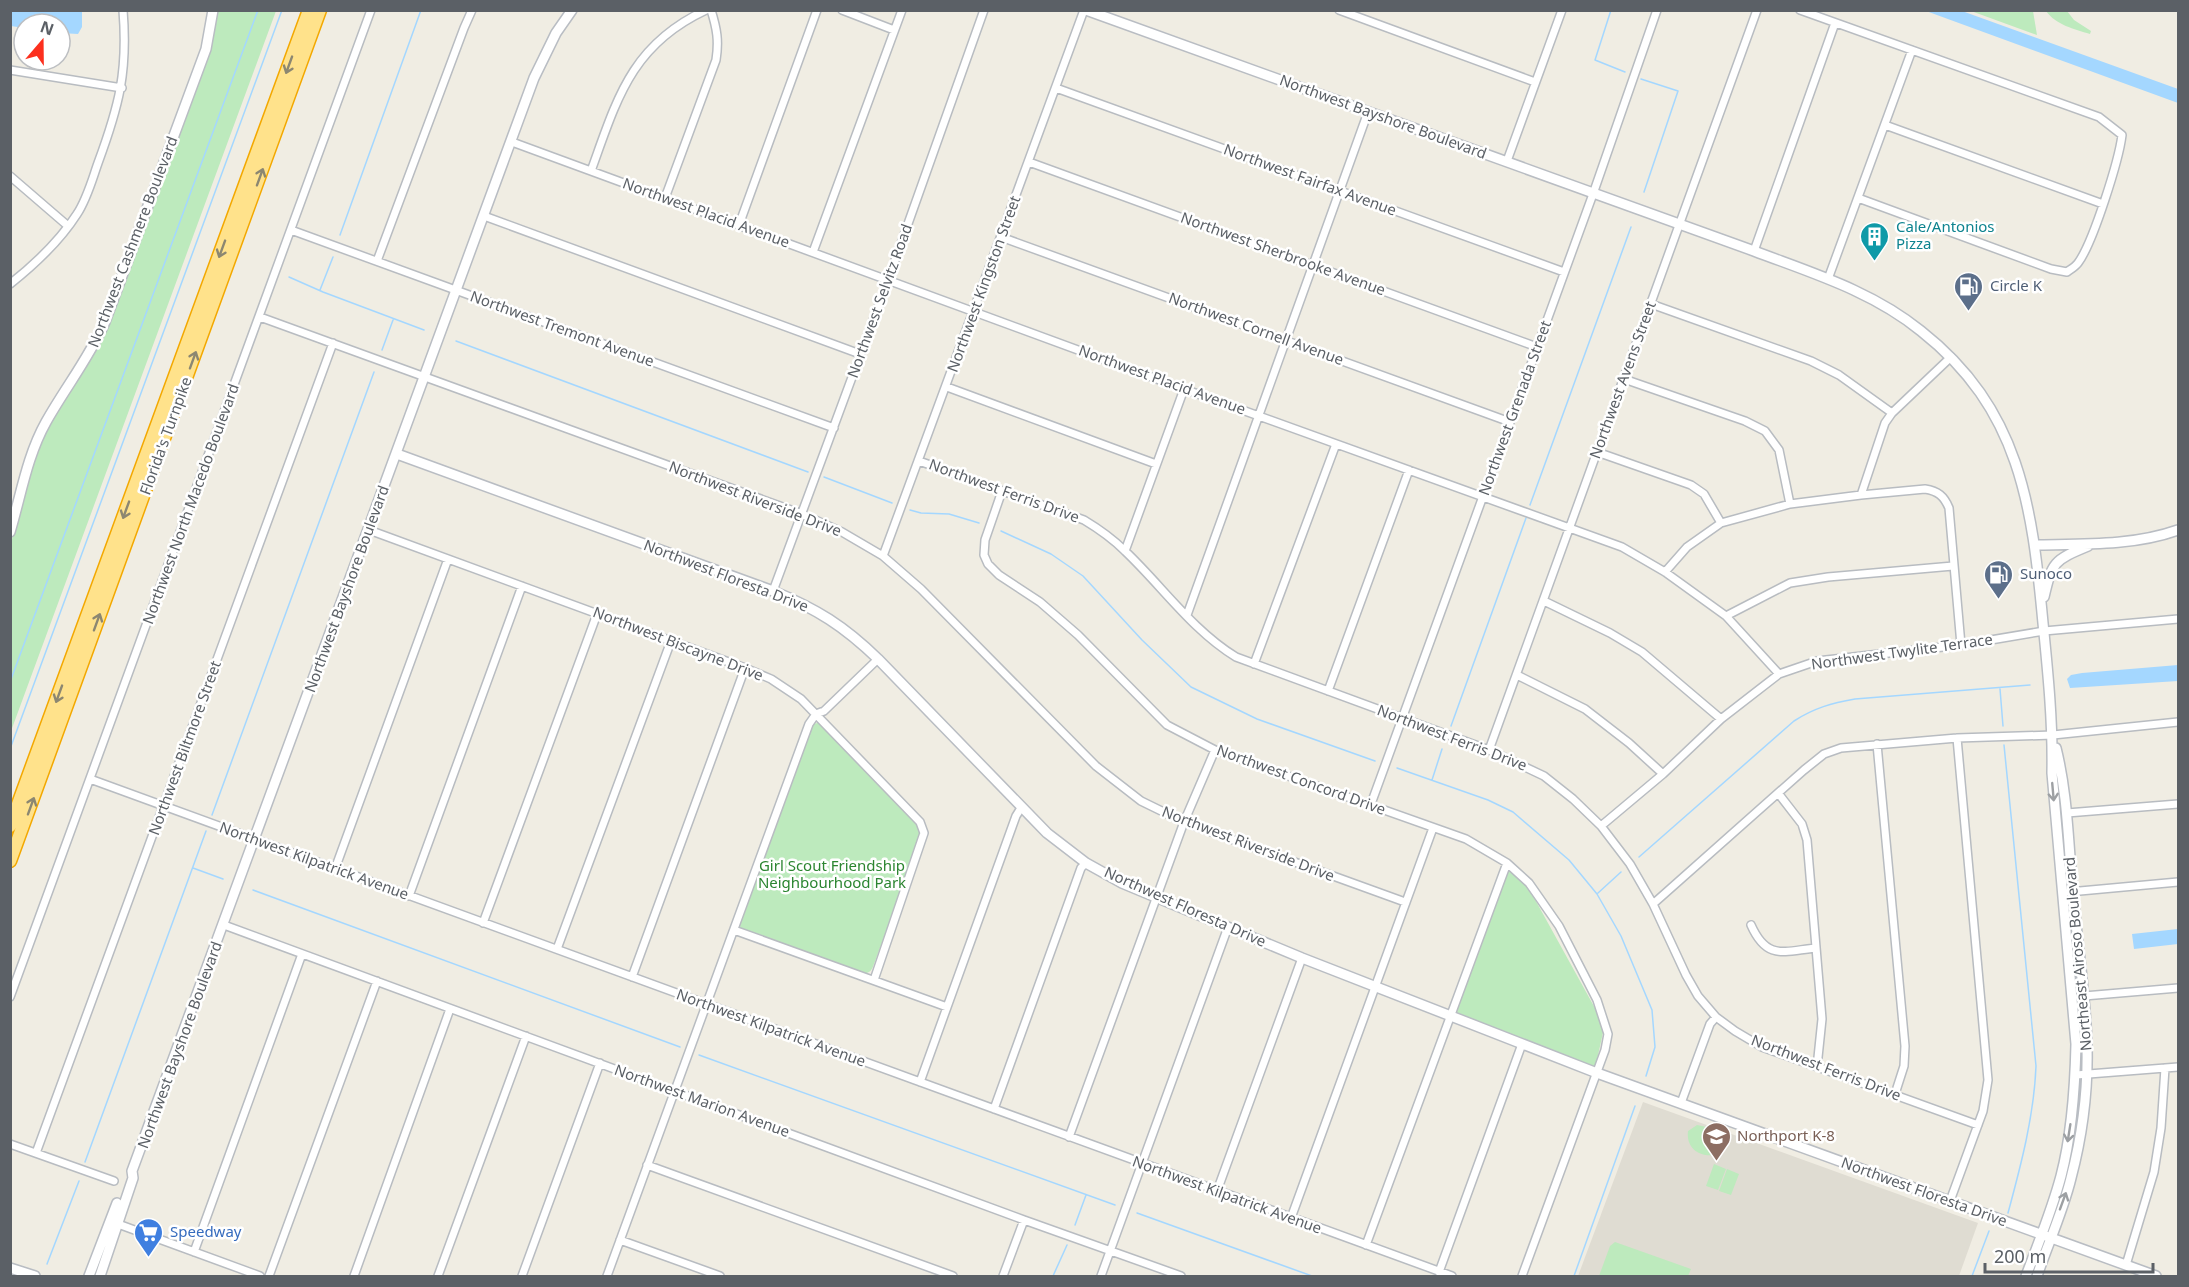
<svg xmlns="http://www.w3.org/2000/svg" width="2189" height="1287" viewBox="0 0 2189 1287" font-family="'Noto Sans',sans-serif">
	<style>
		.education { fill: #dfdcd2 }
		.green { fill: #bdeabd }
		.water { fill: #a4d7ff }
		.lines { fill: none; stroke-linecap: round; stroke-linejoin: round }
		.stream { stroke: #a4d7ff; stroke-width: 1.5 }
		.street-casing { stroke: #b8bcc1; stroke-width: 10 }
		.secondary-casing { stroke: #b9bdc3; stroke-width: 12 }
		.highway-casing { stroke: #f3a800; stroke-width: 15 }
		.street { stroke: #fff; stroke-width: 7 }
		.secondary { stroke: #fff; stroke-width: 9 }
		.highway { stroke: #ffe28b; stroke-width: 12 }
		.oneway { stroke: #8c8771 }
		.oneway2 { stroke: #9da0a3 }
		.labels { text-anchor: middle; stroke-width: 5; stroke-linejoin: round; paint-order: stroke }
		.street-label { font-size: 15px; fill: #5b6066; stroke: #fff }
		.culture-label { font-size: 15px; fill: #0d838f; stroke: #fff; text-anchor: start }
		.service-label { font-size: 15px; fill: #4e5e75; stroke: #fff; text-anchor: start }
		.park-label { font-size: 15px; fill: #2b8530; stroke: #fff }
		.education-label { font-size: 15px; fill: #785e54; stroke: #fff; text-anchor: start }
		.shop-label { font-size: 15px; fill: #366cbe; stroke: #fff; text-anchor: start }
	</style>
	<rect width="100%" height="100%" fill="#f0ede3"/>
	<path class="education" d="M1643,1102L1978,1223L1959,1276H1578Z"/>
	<path class="green" d="M216,11H276L11,731V543L36,450L49,423L89,361L108,324L209,50Z
		M1971,11H2033L2037,35Z
		M2046,11H2067L2074,20L2091,31L2090,34C2074,29 2056,25 2046,11Z
		M818,723L822,724L919,825L920,840L874,964C872,970 870,973 863,974L741,930L739,924L812,724Z
		M1507,868L1527,885L1601,1019L1604,1028L1595,1069L1454,1013Z
		M1697,1125L1712,1128L1720,1134V1146L1714,1155C1698,1157 1686,1147 1688,1131Z
		M1714,1164L1726,1169L1718,1190L1706,1186Z
		M1727,1169L1739,1174L1731,1195L1719,1191Z
		M1615,1242L1691,1269L1688,1276H1599L1610,1246Z"/>
	<path class="water" d="M11,10L82,11V27L78,34L60,33V24H24V28L11,26Z
		M1926,11H1962L2178,89V103Z
		M2178,665V681L2070,688L2067,679L2071,675L2082,673Z
		M2178,929V944L2134,949L2132,934Z"/>
	<g class="lines">
		<path class="stream" d="M1611,10L1595,60L1625,72
			M1641,79L1678,91L1644,192
			M340,235L421,10
			M289,277L323,292L424,330
			M320,290L333,257
			M456,341L808,472
			M382,350L393,320
			M824,477L892,503
			M1530,505L1631,227
			M910,510L921,513L949,514L979,523
			M1001,531L1051,554L1083,576L1142,640L1191,687L1257,719L1375,761
			M10,682L258,10
			M2000,689L2003,726
			M1451,726L1526,518
			M2004,745L2036,1066C2034,1116 2021,1165 2008,1213
			M10,749L282,10
			M1397,768L1488,800L1513,812L1569,860L1597,894L1621,936L1652,1010L1655,1047L1646,1076
			M1432,780L1442,749
			M212,815L374,372
			M1639,857L1794,721C1814,708 1832,703 1855,699L2030,685
			M193,868L223,879
			M253,890L680,1047
			M1598,893L1621,872
			M699,1055L1115,1205
			M85,1162L206,831
			M1137,1213L1312,1276
			M1075,1225L1086,1195
			M47,1264L79,1181
			M1053,1276L1067,1245
			M1574,1276L1635,1106
			M1972,1276L1989,1231"/>
		<defs>
			<path id="street" d="M842,10L894,30
				M1339,10L1535,82
				M1800,10L2099,117L2122,135C2119,160 2093,243 2078,263C2075,267 2071,269 2067,272L2051,269L1858,198
				M10,70L122,88
				M1056,88L1564,272
				M1885,125L2103,204
				M512,142L1184,389L1622,547L1665,572L1726,616L1779,674
				M1507,161L1562,10
				M1029,162L1537,347
				M591,171C617,99 631,45 706,10
				M10,176L68,226
				M665,198L716,60C719,41 717,29 711,10
				M484,216L860,354
				M739,225L817,10
				M291,230L834,428
				M1001,237L1510,422
				M1754,251L1835,23
				M813,252L902,10
				M377,261L464,28L472,10
				M1828,279L1912,50
				M10,284C34,265 61,239 77,214C87,199 92,180 98,163C119,106 128,72 123,10
				M1651,304L1811,361L1839,375L1892,413
				M260,317L802,514L842,532L883,556L921,589L1096,766L1141,801L1184,822L1405,902
				M1624,379L1745,421L1765,431L1779,450L1790,504
				M947,387L1156,464
				M1597,452L1691,485L1704,494L1721,523
				M919,461L1084,520C1099,529 1113,539 1125,551C1162,586 1192,630 1236,657L1489,750L1544,776L1573,799L1601,826L1630,864L1653,904L1686,975L1698,996L1716,1017L1735,1031L1762,1047L1978,1125
				M1002,491L985,540L984,555L988,564L999,575L1040,602L1078,635L1167,725L1215,750L1466,839L1507,863L1529,883L1559,926L1597,1000L1608,1034L1605,1050L1522,1276
				M1861,495L1885,423L1892,413L1951,357
				M369,530L745,668L771,679L801,699L920,822L924,833L874,980
				M1125,551L1184,389
				M883,556L1084,10
				M1665,572L1687,547L1721,523L1790,504L1861,495L1925,489C1938,491 1944,496 1949,508L1961,645
				M773,591L888,280L984,10
				M1544,601L1610,633L1642,652L1721,719
				M1187,615L1368,112
				M1726,616L1790,583L1828,577L1953,566
				M1254,664L1336,444
				M1517,675L1585,709L1629,743L1663,774
				M1328,691L1409,470
				M1877,744L1905,1046L1904,1066L1895,1094
				M1489,750L1757,10
				M90,779L1452,1276
				M1778,793L1802,824L1807,840L1822,1019L1817,1067
				M1371,804L1593,194L1657,10
				M2067,813L2178,804
				M1601,826L1663,774L1721,719L1779,674L1817,661L1961,645L2044,631L2178,619
				M335,869L448,559
				M2069,892L2178,882
				M409,896L522,586
				M1653,904L1804,770L1824,754L1841,748L1957,738L2053,735L2178,722
				M483,923L597,614
				M224,925L1024,1220L1181,1276
				M1751,925C1767,961 1784,951 1816,948
				M734,930L947,1007
				M557,949L671,641
				M632,977L745,668
				M2084,996L2178,988
				M10,997L371,10
				M2076,1075L2178,1067
				M920,1082L1016,816L1021,808
				M1681,1103L1710,1024L1716,1017
				M994,1109L1081,868L1086,863
				M1069,1137L1184,822L1215,750
				M10,1144L114,1181
				M36,1153L333,343
				M647,1165L953,1276
				M1217,1191L1302,958
				M1950,1201L1983,1111L1988,1080L1957,738
				M1291,1218L1433,828
				M118,1224L260,1276
				M620,1240L720,1276
				M1366,1245L1507,863
				M194,1252L302,954
				M2126,1265L2154,1172L2161,1128L2165,1068
				M1439,1272L1522,1044
				M269,1276L377,981
				M354,1276L450,1009
				M438,1276L526,1036
				M522,1276L600,1063
				M607,1276L809,724L816,714L824,711L878,659
				M1003,1276L1024,1220
				M1101,1276L1228,927"/>
			<path id="secondary" d="M1086,10L1754,251C1812,273 1872,291 1921,331C2020,409 2032,505 2043,623C2048,673 2053,723 2052,773L2076,1044C2075,1088 2072,1134 2061,1176C2052,1210 2038,1244 2026,1276
				M397,454L773,591C817,609 844,626 878,659L1047,833L1086,863L1122,883L1302,958L1597,1073L2156,1276
				M10,532C21,495 27,456 46,422C65,388 89,358 105,322L206,49L213,10
				M2035,545C2083,544 2133,546 2178,530
				M2044,597C2052,562 2054,560 2088,546
				M10,1268L35,1276
				M89,1276L117,1203
				M100,1276L133,1178L132,1171L534,78L556,33L572,10
				M2037,1276C2048,1244 2063,1211 2071,1178C2082,1136 2088,1090 2087,1047C2086,995 2077,944 2073,892C2068,844 2068,796 2056,748"/>
			<path id="highway" d="M10,826L309,10
				M10,861L320,10"/>
		</defs>
		<use href="#street" class="street-casing"/>
		<use href="#secondary" class="secondary-casing"/>
		<use href="#highway" class="highway-casing"/>
		<use href="#street" class="street"/>
		<use href="#secondary" class="secondary"/>
		<use href="#highway" class="highway"/>
	</g>
	<defs><path id="oneway-shaft" d="M-6 0H5M1.5-3L5.5 0L1.5 3" fill="none" stroke-width="1.6" stroke-linecap="round" stroke-linejoin="round" transform="scale(1.5)"/></defs>
	<g class="oneway">
		<use href="#oneway-shaft" transform="translate(289 65) rotate(110)"/>
		<use href="#oneway-shaft" transform="translate(260 177) rotate(-70)"/>
		<use href="#oneway-shaft" transform="translate(222 249) rotate(110)"/>
		<use href="#oneway-shaft" transform="translate(193 360) rotate(-70)"/>
		<use href="#oneway-shaft" transform="translate(126 510) rotate(110)"/>
		<use href="#oneway-shaft" transform="translate(97 622) rotate(-70)"/>
		<use href="#oneway-shaft" transform="translate(59 694) rotate(110)"/>
		<use href="#oneway-shaft" transform="translate(31 806) rotate(-70)"/>
	</g>
	<g class="oneway2">
		<use href="#oneway-shaft" transform="translate(2053 792) rotate(85)"/>
		<use href="#oneway-shaft" transform="translate(2069 1133) rotate(99)"/>
		<use href="#oneway-shaft" transform="translate(2063 1201) rotate(-70)"/>
	</g>
	<defs>
		<symbol id="building-pin" viewBox="-11 -11 22 30"><path d="M0 17L-7.5 6A9.5 9.5 0 1 1 7.5 6Z" fill="#0f9aa8" stroke="#fff"/><path d="M-4-6H4V6H1V3H-1V6H-4ZM-2.5-4.3h1.7v1.8h-1.7ZM.8-4.3h1.7v1.8H.8ZM-2.5-1h1.7V.8h-1.7ZM.8-1h1.7V.8H.8Z" fill="#fff"/></symbol>
		<symbol id="fuel-pin" viewBox="-11 -11 22 30"><path d="M0 17L-7.5 6A9.5 9.5 0 1 1 7.5 6Z" fill="#5c6f8a" stroke="#fff"/><path d="M-5.5-6h7V0h2V4h1.3V-2.5L3-4.5l.8-.8L6-3V5H2.5V1h-1V6h-7ZM-4.2-4.7v3.2H.2V-4.7Z" fill="#fff"/></symbol>
		<symbol id="school-pin" viewBox="-11 -11 22 30"><path d="M0 17L-7.5 6A9.5 9.5 0 1 1 7.5 6Z" fill="#8d6e63" stroke="#fff"/><path d="M0-5L7-2L0 1L-7-2ZM-4 1L0 2.5L4 1V4Q0 6-4 4Z" fill="#fff"/></symbol>
		<symbol id="supermarket-pin" viewBox="-11 -11 22 30"><path d="M0 17L-7.5 6A9.5 9.5 0 1 1 7.5 6Z" fill="#3f7fe0" stroke="#fff"/><path d="M-6-5.5h2.5l.6 2H6L4.5 2H-2.5L-4.4-4H-6ZM-1.5 3.2a1.3 1.3 0 1 0 .1 0ZM3 3.2a1.3 1.3 0 1 0 .1 0Z" fill="#fff"/></symbol>
	</defs>
	<g fill-rule="evenodd">
		<use href="#building-pin" x="1858" y="220" width="33" height="45"/>
		<use href="#fuel-pin" x="1952" y="270" width="33" height="45"/>
		<use href="#fuel-pin" x="1982" y="558" width="33" height="45"/>
		<use href="#school-pin" x="1700" y="1120" width="33" height="45"/>
		<use href="#supermarket-pin" x="132" y="1216" width="33" height="45"/>
	</g>
	<g class="labels">
		<g class="street-label">
			<text transform="translate(1383 117) rotate(20)" y="5">Northwest Bayshore Boulevard</text>
			<text transform="translate(1310 180) rotate(20)" y="5">Northwest Fairfax Avenue</text>
			<text transform="translate(706 213) rotate(20)" y="5">Northwest Placid Avenue</text>
			<text transform="translate(133 242) rotate(-69)" y="5">Northwest Cashmere Boulevard</text>
			<text transform="translate(1283 254) rotate(20)" y="5">Northwest Sherbrooke Avenue</text>
			<text transform="translate(984 284) rotate(-70)" y="5">Northwest Kingston Street</text>
			<text transform="translate(880 301) rotate(-70)" y="5">Northwest Selvitz Road</text>
			<text transform="translate(562 329) rotate(20)" y="5">Northwest Tremont Avenue</text>
			<text transform="translate(1256 329) rotate(20)" y="5">Northwest Cornell Avenue</text>
			<text transform="translate(1162 380) rotate(20)" y="5">Northwest Placid Avenue</text>
			<text transform="translate(1623 380) rotate(-70)" y="5">Northwest Avens Street</text>
			<text transform="translate(1515 408) rotate(-70)" y="5">Northwest Grenada Street</text>
			<text transform="translate(166 436) rotate(-70)" y="5">Florida's Turnpike</text>
			<text transform="translate(1004 491) rotate(20)" y="5">Northwest Ferris Drive</text>
			<text transform="translate(755 499) rotate(21)" y="5">Northwest Riverside Drive</text>
			<text transform="translate(191 504) rotate(-70)" y="5">Northwest North Macedo Boulevard</text>
			<text transform="translate(726 576) rotate(21)" y="5">Northwest Floresta Drive</text>
			<text transform="translate(347 589) rotate(-70)" y="5">Northwest Bayshore Boulevard</text>
			<text transform="translate(678 644) rotate(21)" y="5">Northwest Biscayne Drive</text>
			<text transform="translate(1902 652) rotate(-8)" y="5">Northwest Twylite Terrace</text>
			<text transform="translate(1452 738) rotate(21)" y="5">Northwest Ferris Drive</text>
			<text transform="translate(185 748) rotate(-70)" y="5">Northwest Biltmore Street</text>
			<text transform="translate(1301 780) rotate(20)" y="5">Northwest Concord Drive</text>
			<text transform="translate(1248 844) rotate(21)" y="5">Northwest Riverside Drive</text>
			<text transform="translate(314 861) rotate(20)" y="5">Northwest Kilpatrick Avenue</text>
			<text transform="translate(1185 907) rotate(24)" y="5">Northwest Floresta Drive</text>
			<text transform="translate(2078 954) rotate(-95)" y="5">Northeast Airoso Boulevard</text>
			<text transform="translate(771 1028) rotate(20)" y="5">Northwest Kilpatrick Avenue</text>
			<text transform="translate(180 1045) rotate(-70)" y="5">Northwest Bayshore Boulevard</text>
			<text transform="translate(1826 1068) rotate(21)" y="5">Northwest Ferris Drive</text>
			<text transform="translate(702 1101) rotate(20)" y="5">Northwest Marion Avenue</text>
			<text transform="translate(1924 1192) rotate(20)" y="5">Northwest Floresta Drive</text>
			<text transform="translate(1227 1195) rotate(20)" y="5">Northwest Kilpatrick Avenue</text>
		</g>
		<g class="culture-label">
			<text x="1896" y="232">Cale/Antonios<tspan x="1896" dy="17">Pizza</tspan></text>
		</g>
		<g class="service-label">
			<text x="1990" y="291">Circle K</text>
			<text x="2020" y="579">Sunoco</text>
		</g>
		<g class="park-label">
			<text x="832" y="871">Girl Scout Friendship<tspan x="832" dy="17">Neighbourhood Park</tspan></text>
		</g>
		<g class="education-label">
			<text x="1737" y="1141">Northport K-8</text>
		</g>
		<g class="shop-label">
			<text x="170" y="1237">Speedway</text>
		</g>
	</g>
	<rect width="2189" height="1287" fill="none" stroke="#5b6066" stroke-width="24"/>
	<g transform="translate(42 42) rotate(20)"><circle r="28" fill="#ffffff" stroke="#bdbfc2" stroke-width="1.5"/>
	<path d="M0-4.5L10 22L0 15L-10 22Z" fill="#fc301e"/>
	<text y="-9" font-size="16" font-weight="bold" text-anchor="middle" fill="#5b6066">N</text>
	</g>
	<path d="M1985 1263v9h168v-9" fill="none" stroke="#5b6066" stroke-width="3"/>
	<text x="1994" y="1263" font-size="18" fill="#5b6066" stroke="#ffffff" stroke-width="4.5" paint-order="stroke">200 m</text>
</svg>
